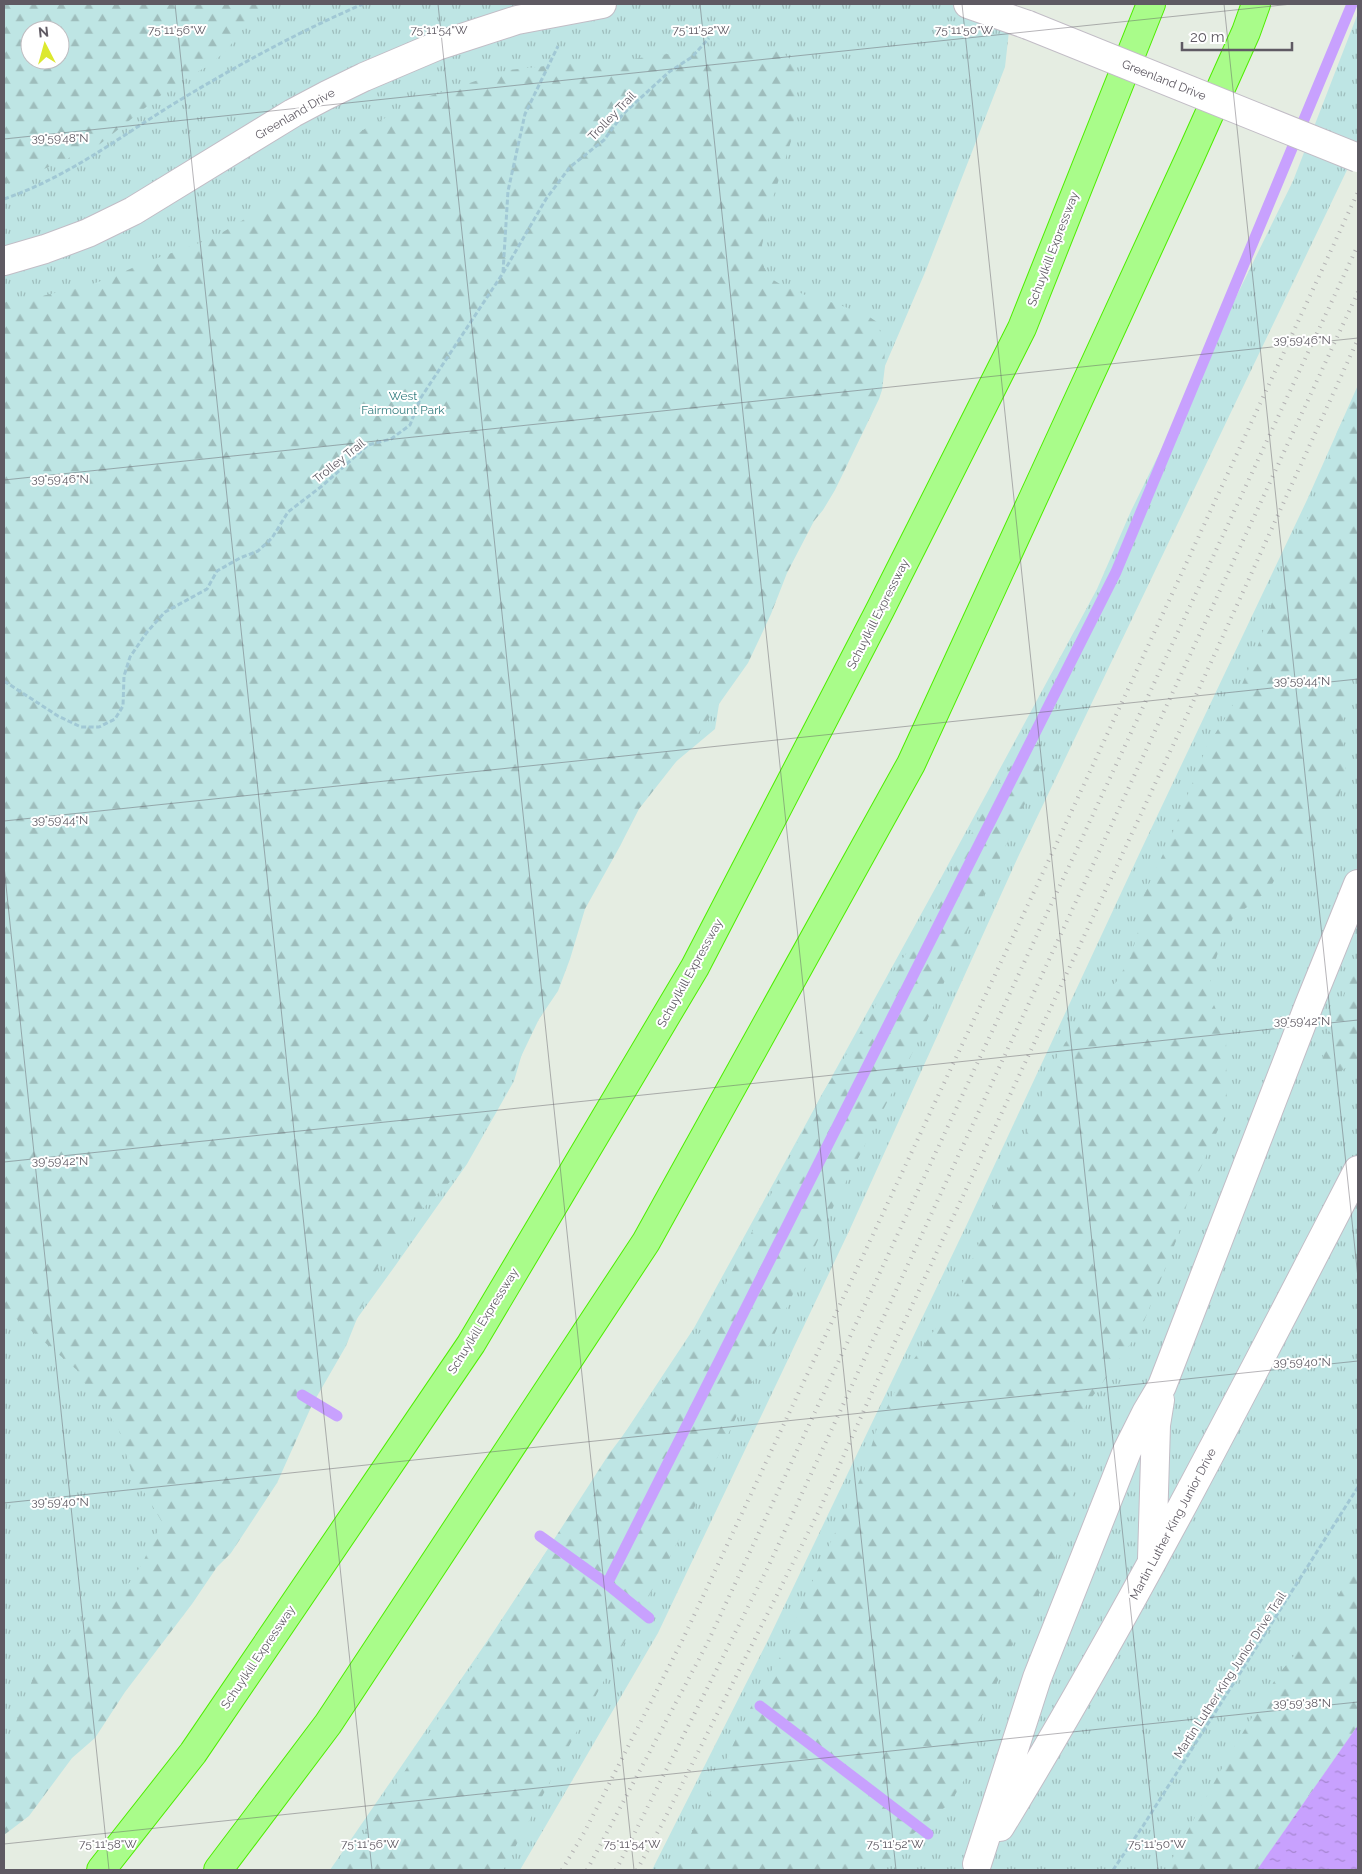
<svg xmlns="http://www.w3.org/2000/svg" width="1362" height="1874" viewBox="0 0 1362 1874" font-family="Raleway,sans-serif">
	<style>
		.grass { fill: url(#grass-tufts); fill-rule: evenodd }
		.forest { fill: url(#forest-firs); fill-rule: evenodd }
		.water { fill: url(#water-ripples) }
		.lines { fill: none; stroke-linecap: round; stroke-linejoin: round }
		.stream { stroke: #c8a1fe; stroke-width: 11 }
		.secondary-casing { stroke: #c2bdc6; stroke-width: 30 }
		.highway-casing { stroke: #4fed02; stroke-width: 30 }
		.path { stroke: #a1c8d5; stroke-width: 3; stroke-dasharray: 5 2.5; stroke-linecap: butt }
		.secondary { stroke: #fff; stroke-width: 28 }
		.highway { stroke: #a9fc8a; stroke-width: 28 }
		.rail { stroke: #b4b3b4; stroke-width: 4; stroke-dasharray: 1 6; stroke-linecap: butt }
		.secondary-bridge-casing { stroke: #c2bdc6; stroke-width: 30; stroke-linecap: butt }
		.secondary-bridge { stroke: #fff; stroke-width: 28 }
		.ticks { fill: none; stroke: #5f5a63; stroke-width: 1; stroke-opacity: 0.45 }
		.labels { text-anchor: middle; stroke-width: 4; stroke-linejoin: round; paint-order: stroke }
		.street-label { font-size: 12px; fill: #5f5a63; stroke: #fff }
		.park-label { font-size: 12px; fill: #347e80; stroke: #fff }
		.ticks-label { font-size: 12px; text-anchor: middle; fill: #5f5a63; stroke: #fff; stroke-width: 4; stroke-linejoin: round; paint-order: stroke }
	</style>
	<defs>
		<pattern id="grass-tufts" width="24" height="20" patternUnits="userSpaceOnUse" patternTransform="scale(1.25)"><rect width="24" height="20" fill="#bee5e4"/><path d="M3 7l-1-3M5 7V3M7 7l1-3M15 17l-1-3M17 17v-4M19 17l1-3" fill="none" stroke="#9ebdbc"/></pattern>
		<pattern id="forest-firs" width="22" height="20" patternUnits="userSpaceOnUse" patternTransform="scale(1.25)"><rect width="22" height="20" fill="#bee5e4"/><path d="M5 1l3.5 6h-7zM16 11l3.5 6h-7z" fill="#9ebdbc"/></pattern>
		<pattern id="water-ripples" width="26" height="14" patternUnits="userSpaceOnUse" patternTransform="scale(1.25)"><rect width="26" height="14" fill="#c8a1fe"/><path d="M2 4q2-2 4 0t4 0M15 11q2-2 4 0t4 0" fill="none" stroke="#a686d1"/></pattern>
	</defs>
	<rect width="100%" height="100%" fill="#e5ede2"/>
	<path class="grass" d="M4,4H1012L1005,67L926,270L867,408L730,636L715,729L648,785L556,937L514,1081L467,1164L395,1266L233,1490L4,1777ZM30,30H60V60H30Z
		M1358,13V147L1018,857L850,1229L658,1633L520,1870H330L492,1634L694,1328L942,876L1097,589L1131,511L1293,181Z
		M1358,385V1725L1257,1870H652L769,1638L968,1222L1142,848L1307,500Z"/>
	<path class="forest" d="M4,4H262L226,51L208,66L175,84L100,144L15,182L4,184ZM30,30H60V60H30Z
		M761,47L783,53L791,60L797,70L798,80L792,138L772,201L762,245L764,267L770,278L780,284L812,298L835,303L868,316L877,322L884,344L885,366L882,390L879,399L835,490L823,510L814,521L787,573L771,614L748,663L697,735L639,809L619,848L585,909L570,959L558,991L539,1019L492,1117L460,1172L412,1219L379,1264L346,1346L312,1405L277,1483L231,1553L217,1567L192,1604L125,1692L95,1738L72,1758L29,1816L4,1835V1745L10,1737L41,1658L77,1626L113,1599L130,1582L142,1564L162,1522L131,1470L118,1427L82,1380L77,1370L21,1322L4,1310V302L42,296L89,285L110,278L141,264L213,238L270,204L329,153L369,126L430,96L509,70L591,61H618L704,49L715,51Z
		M1358,389V659L1348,681L1342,727L1346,774L1332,817L1289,853L1269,890L1233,918L1221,943L1210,978L1214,1005L1226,1032L1227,1110L1191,1189L1178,1236L1141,1329L1075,1421L1068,1444L1073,1495L1071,1520L1043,1587L1018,1632L991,1697L978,1724L975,1749L969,1772L950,1803L913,1834L897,1854L879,1870H674L758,1692L780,1657L806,1595L864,1471L876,1431L893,1395L914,1359L948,1311L961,1287L1014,1157L1034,1119L1051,1068L1065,1043L1117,981L1131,956L1139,928L1142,899L1171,837L1207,746L1230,711L1247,673L1262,635L1278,583L1299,533L1313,509L1337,432Z
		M1040,744L1045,750L1036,779L910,1058L836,1201L683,1532L503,1870H341L609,1454L702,1330L822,1094L861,1031L896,968L930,920L991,793L1025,747Z
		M1358,963V1058L1335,1076L1322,1065L1324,1042Z
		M1358,1562V1725L1257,1870H1166L1231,1752L1278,1675L1325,1618Z"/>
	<path class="water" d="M1358,1725V1870H1257L1268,1854Z"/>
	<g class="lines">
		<path class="stream" d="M302,1395L337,1416
			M540,1536L607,1584
			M649,1618L607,1584L1116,572L1352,4
			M760,1706L928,1834"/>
		<defs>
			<path id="secondary" d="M968,4L1028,25
				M4,261L45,249L88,233L133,211L293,113L327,95L364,77L437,46L517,20L602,4
				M1152,1559L1156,1425L1160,1400
				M1000,1827C1130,1614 1243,1392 1358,1170
				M977,1864L1037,1678L1127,1451L1146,1413L1162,1386L1309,1005L1358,884"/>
			<path id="highway" d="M101,1870L193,1753L471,1344L695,967L880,610L1022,328L1151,4
				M218,1870L328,1724L646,1242L911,764L1190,157L1246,32L1256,4"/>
		</defs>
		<use href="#secondary" class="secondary-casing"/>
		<use href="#highway" class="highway-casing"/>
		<path class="path" d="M4,199C68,177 118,138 175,103C236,66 298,32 363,4
			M503,272L508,191L525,114L558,46
			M4,681L58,716L81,727H99L115,719L123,706L124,676L130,657L147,632L165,612L207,589L217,571L240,558L258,551L272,538L288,512L322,486L368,445L391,439L410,425L420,399L503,273L546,199L570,167L604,140L623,114L669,72L692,57L709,38
			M1113,1870L1143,1826L1358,1487"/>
		<use href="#secondary" class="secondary"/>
		<use href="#highway" class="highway"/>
		<path class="rail" d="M562,1870L585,1831L682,1641L1055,847L1358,192
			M587,1870L707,1644L1358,245
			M616,1870L768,1567L1358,292
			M637,1870L661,1826L818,1513L887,1359L1182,726L1358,339"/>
		<defs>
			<path id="secondary-bridge" d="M1028,25L1358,158"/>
		</defs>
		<use href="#secondary-bridge" class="secondary-bridge-casing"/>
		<use href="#secondary-bridge" class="secondary-bridge"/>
	</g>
	<path class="ticks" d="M175,4L372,1870M438,4L634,1870M700,4L896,1870M962,4L1158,1870M1224,4L1358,1278M4,139L1292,4M4,480L1358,338M4,821L1358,679M4,866L109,1870M4,1162L1358,1020M4,1503L1358,1361M4,1844L1358,1702"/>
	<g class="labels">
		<g class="street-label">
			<text transform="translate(1164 80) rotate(22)" y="4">Greenland Drive</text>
			<text transform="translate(295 114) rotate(-30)" y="4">Greenland Drive</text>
			<text transform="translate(612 116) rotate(-46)" y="4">Trolley Trail</text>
			<text transform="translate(1053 249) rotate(-69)" y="4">Schuylkill Expressway</text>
			<text transform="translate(339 461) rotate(-39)" y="4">Trolley Trail</text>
			<text transform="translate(878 614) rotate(-63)" y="4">Schuylkill Expressway</text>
			<text transform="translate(690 973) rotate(-61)" y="4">Schuylkill Expressway</text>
			<text transform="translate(483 1321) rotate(-58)" y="4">Schuylkill Expressway</text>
			<text transform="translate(1173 1524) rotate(-62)" y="4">Martin Luther King Junior Drive</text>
			<text transform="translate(258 1657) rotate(-56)" y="4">Schuylkill Expressway</text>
			<text transform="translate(1230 1675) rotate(-57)" y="4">Martin Luther King Junior Drive Trail</text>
		</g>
		<g class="park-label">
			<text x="403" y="400">West<tspan x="403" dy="14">Fairmount Park</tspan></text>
		</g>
	</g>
	<g class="ticks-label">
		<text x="177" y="34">75°11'56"W</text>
		<text x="439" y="34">75°11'54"W</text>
		<text x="701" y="34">75°11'52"W</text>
		<text x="964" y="34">75°11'50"W</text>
		<text x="60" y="142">39°59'48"N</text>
		<text x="1302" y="344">39°59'46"N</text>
		<text x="60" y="483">39°59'46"N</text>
		<text x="1302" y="685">39°59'44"N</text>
		<text x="60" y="824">39°59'44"N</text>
		<text x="1302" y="1025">39°59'42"N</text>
		<text x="60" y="1165">39°59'42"N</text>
		<text x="1302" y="1366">39°59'40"N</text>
		<text x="60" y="1506">39°59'40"N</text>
		<text x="1302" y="1707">39°59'38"N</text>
		<text x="108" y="1848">75°11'58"W</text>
		<text x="370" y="1848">75°11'56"W</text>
		<text x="632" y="1848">75°11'54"W</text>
		<text x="895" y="1848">75°11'52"W</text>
		<text x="1157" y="1848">75°11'50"W</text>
	</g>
	<rect width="1362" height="1874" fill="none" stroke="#5f5a63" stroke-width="10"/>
	<g transform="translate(45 45) rotate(354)"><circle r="24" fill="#ffffff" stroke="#bfbdc1"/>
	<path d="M0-4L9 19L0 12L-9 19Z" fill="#dce82e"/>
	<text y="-8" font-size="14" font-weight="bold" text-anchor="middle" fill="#5f5a63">N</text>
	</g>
	<path d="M1182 42v8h110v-8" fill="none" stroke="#5f5a63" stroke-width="2.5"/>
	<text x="1190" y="42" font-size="15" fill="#5f5a63" stroke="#ffffff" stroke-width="4" paint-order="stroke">20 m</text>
</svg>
